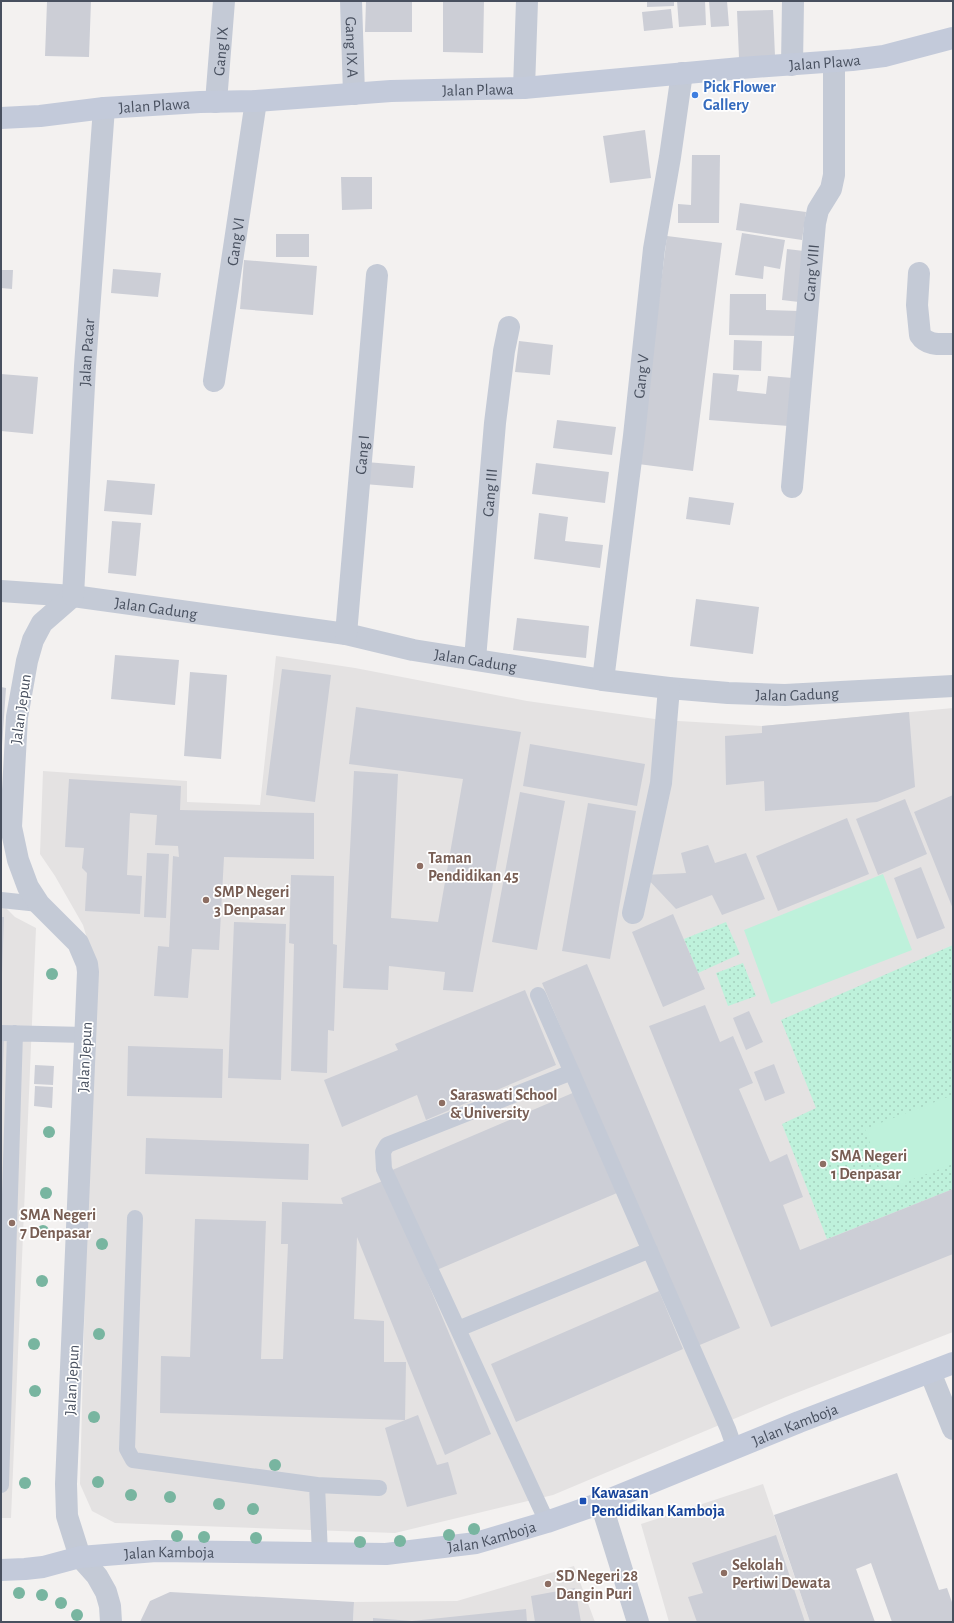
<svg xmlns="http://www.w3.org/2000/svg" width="954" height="1623" viewBox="0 0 954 1623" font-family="'Alegreya Sans',sans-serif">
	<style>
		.education { fill: #e4e2e2 }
		.grass { fill: url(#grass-dots) }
		.park { fill: #bef1db }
		.building { fill: #ccced6 }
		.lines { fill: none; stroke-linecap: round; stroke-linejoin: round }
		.lane { stroke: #c4cad6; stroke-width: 16 }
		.street { stroke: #c4cad6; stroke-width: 22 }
		.secondary { stroke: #c3cada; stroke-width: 22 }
		.tree { fill: #78b5a0 }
		.shop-dot { fill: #3f7fe0; stroke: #fff; stroke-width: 1.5 }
		.education-dot { fill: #8d6e63; stroke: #fff; stroke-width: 1.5 }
		.transit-dot { fill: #1a4fb4; stroke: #fff; stroke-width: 1.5 }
		.labels { text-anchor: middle; stroke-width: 3.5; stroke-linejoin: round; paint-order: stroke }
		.street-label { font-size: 16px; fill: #48505f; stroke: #fff }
		.shop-label { font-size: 16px; font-weight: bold; fill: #366cbe; stroke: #fff; text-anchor: start }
		.education-label { font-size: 16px; font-weight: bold; fill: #785e54; stroke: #fff; text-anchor: start }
		.transit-label { font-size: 16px; font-weight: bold; fill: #164399; stroke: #fff; text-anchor: start }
	</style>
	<defs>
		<pattern id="grass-dots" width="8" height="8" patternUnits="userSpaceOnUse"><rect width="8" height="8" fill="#bef1db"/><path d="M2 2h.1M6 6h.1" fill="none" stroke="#a5d0be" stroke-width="1.8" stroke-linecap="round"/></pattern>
	</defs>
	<rect width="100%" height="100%" fill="#f3f1f0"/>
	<path class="education" d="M276,656L355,668L527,701L662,720L762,726L953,708V1332L786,1397L553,1495L395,1533L115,1523L92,1511L80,1484L89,1140L96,968L83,925L55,876L40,854L43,771L187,781V802L260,805Z
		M1,903L15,917L36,928L11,1518H1Z
		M763,1484L810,1622H669L641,1524Z
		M574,1566L595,1622H353L354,1602L457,1601Z"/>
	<path class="grass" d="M726,922L740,954L698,973L684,939Z
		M953,945V1189L827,1239L782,1124L816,1108L781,1020Z
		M743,963L756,996L728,1006L716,973Z"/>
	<path class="park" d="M883,874L912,950L771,1004L744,930Z
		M953,1095V1164L887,1189L865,1129Z"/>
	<path class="building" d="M62,1H91L89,57L45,56L47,2H62Z
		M366,1H412V32H365Z
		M443,1H484L483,53L443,52Z
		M647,1H674V6L647,7Z
		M677,1H705L706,25L679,27Z
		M709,1H727L729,26L711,27Z
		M671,9L673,28L644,31L642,12Z
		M773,10L775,56L739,58L737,11Z
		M645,130L651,178L610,183L603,136Z
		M692,155H720L719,223H678V204L691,205Z
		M341,177H372V209L342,210Z
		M740,203L806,212L802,240L736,230Z
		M742,233L785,240L780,269L764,266L763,279L735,275Z
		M276,234H309V257H276Z
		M667,236L722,243L693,471L638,464Z
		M787,249L804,251L799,302L782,300Z
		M244,260L317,266L313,315L240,309Z
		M113,269L161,273L158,297L111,293Z
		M1,270H13L12,289L1,288Z
		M730,294H766V310L800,311L799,336L729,335Z
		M734,340L762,341L761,371L733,370Z
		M519,341L553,345L550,375L515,372Z
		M713,373L739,375L737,391L766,394L768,376L793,378L789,426L709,420Z
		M1,374L38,377L33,434L1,431Z
		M557,420L616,427L612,455L553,448Z
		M366,462L415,466L413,488L364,484Z
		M536,463L609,472L605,503L532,494Z
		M107,480L155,484L152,515L104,511Z
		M689,497L734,503L730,525L686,519Z
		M539,513L568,517L565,541L603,545L600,568L534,559Z
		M112,521L141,523L136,576L108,573Z
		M696,599L759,607L753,654L690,646Z
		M517,618L589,626L586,658L513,650Z
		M115,655L179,660L175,705L111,699Z
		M282,669L331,675L315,802L266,795Z
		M190,672L227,675L221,759L184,756Z
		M1,687L6,688L2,746H1Z
		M356,707L521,732L473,992L443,990L445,972L389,966L388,990L343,988L354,771L398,774L391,918L438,922L463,779L349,764Z
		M909,712L915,787L877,802L765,811L764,781L726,785L725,736L762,733V726Z
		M530,744L645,764L637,806L523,786Z
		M69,779L181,786L180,810L314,813V859L224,857L219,950L192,949L188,998L154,996L158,946L169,947L173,856L179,857L178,846L155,845L157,815L130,813L127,875L142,876L140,914L85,911L87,873L82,868L84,848L65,847Z
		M520,792L565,801L537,950L492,942Z
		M953,795V909L914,812Z
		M905,799L927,854L878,875L856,819Z
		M588,803L636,811L610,959L562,951Z
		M847,818L869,874L778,911L756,856Z
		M708,845L715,863L746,853L765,899L722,915L712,895L676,909L644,875L686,873L681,853Z
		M147,853L169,854L166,918L144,917Z
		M921,867L945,928L917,939L894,878Z
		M291,875L334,876L333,944L337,945L334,1031L328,1030L327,1073L291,1071L294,944L289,943Z
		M673,914L705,989L663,1007L632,932Z
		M1,917H4L2,974H1Z
		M234,922L286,924L281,1080L228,1078Z
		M587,964L740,1328L695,1347L542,983Z
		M525,990L556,1065L426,1120L417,1095L342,1127L324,1080L398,1050L395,1044Z
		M705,1005L720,1042L733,1036L753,1083L739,1089L770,1162L787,1154L803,1197L783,1205L800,1250L953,1189V1254L771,1327L649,1026Z
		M749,1011L763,1042L746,1050L733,1018Z
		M1,1036H4L2,1096H1Z
		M128,1046L223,1049L222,1098L127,1096Z
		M774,1064L785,1093L765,1101L754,1072Z
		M35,1065L54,1066L53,1085L34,1084Z
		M35,1086L53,1087L52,1108L34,1106Z
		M575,1092L617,1193L432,1272L390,1171Z
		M146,1138L309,1144L308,1180L145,1174Z
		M385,1180L491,1434L445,1455L357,1237L354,1319L384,1321V1362H406L405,1420L160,1413L161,1356L190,1357L195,1219L266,1221L261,1359H283L288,1244H281L282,1202L343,1204L341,1198Z
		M659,1291L683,1349L516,1422L491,1364Z
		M418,1415L437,1465L448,1462L457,1494L407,1507L385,1428Z
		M897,1473L939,1590L947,1588L953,1605V1622H892L871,1563L856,1569L875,1622H810L774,1515Z
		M776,1535L805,1622H697L688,1597L703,1593L692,1563Z
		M575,1588L581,1622H535L531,1596Z
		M170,1592L354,1602L353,1622H140L150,1601Z
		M526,1609L527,1622H412V1621Z
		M373,1618L412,1621V1622H373Z"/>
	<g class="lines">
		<path class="lane" d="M1,900L39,904
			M538,995L728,1429L735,1449
			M1,1033L85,1035
			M135,1218L127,1449L133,1460L317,1485L320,1554
			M458,1329L650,1250
			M1,1485L15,1033
			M317,1485L379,1488
			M547,1522L384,1169L383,1152L387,1145L572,1072"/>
		<g class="street">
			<path id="s1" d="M351,1L354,94"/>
			<path d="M792,65L793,1"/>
			<path d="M524,88L527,1"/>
			<path id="s2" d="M216,102L224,1"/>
			<path d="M919,273L917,305L920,335C927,346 941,344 953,344"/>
			<path id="s3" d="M214,381L256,101"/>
			<path id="s4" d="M792,487L815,223L818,210L831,189L834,175V62"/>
			<path id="s5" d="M1,591L73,596L346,634L413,650L603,680L669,688L728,693L785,695L953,686"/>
			<path d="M73,596L42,623L33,640L27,661L17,717L11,827L18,860L28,887L39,904L78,943L87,964L88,972L66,1484L67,1516L80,1557L97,1576L106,1592L110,1606L111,1622"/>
			<path id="s6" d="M73,596L85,366L104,108"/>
			<path id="s7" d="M346,634L377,275"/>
			<path id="s8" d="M475,659L495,423L504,351L509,327"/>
			<path id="s9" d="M603,680L634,436L654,249L670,157L682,73"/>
			<path d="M633,913L661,783L669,688"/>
			<path d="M930,1372L953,1429"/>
			<path d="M601,1503L638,1622"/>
		</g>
		<g class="secondary">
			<path id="s10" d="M1,118L40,116L104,108L200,102L256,101L391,91L524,88L741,68L852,60L884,56L953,38"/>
			<path id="s11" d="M1,1570L25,1569L43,1567L80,1557L156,1551L386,1554L476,1543L547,1522L601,1503L799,1422L953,1363"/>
		</g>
	</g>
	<g class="tree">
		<circle cx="52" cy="974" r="6"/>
		<circle cx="49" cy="1132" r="6"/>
		<circle cx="46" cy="1193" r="6"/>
		<circle cx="43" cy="1231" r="6"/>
		<circle cx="102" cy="1244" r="6"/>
		<circle cx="42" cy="1281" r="6"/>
		<circle cx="99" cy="1334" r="6"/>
		<circle cx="34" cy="1344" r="6"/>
		<circle cx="35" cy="1391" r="6"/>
		<circle cx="94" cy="1417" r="6"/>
		<circle cx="275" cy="1465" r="6"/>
		<circle cx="98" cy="1482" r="6"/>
		<circle cx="25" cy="1483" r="6"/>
		<circle cx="131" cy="1495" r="6"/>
		<circle cx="170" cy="1497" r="6"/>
		<circle cx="219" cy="1504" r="6"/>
		<circle cx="253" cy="1509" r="6"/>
		<circle cx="474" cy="1529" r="6"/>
		<circle cx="449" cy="1535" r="6"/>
		<circle cx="177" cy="1536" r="6"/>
		<circle cx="204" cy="1537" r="6"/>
		<circle cx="256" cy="1538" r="6"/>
		<circle cx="400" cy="1541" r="6"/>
		<circle cx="360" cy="1542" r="6"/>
		<circle cx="19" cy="1593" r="6"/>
		<circle cx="42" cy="1595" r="6"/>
		<circle cx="61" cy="1603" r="6"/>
		<circle cx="77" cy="1615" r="6"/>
	</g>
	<circle class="shop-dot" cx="695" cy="95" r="4"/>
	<g class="education-dot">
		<circle cx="420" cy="866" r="4"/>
		<circle cx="206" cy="900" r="4"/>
		<circle cx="442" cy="1103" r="4"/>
		<circle cx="823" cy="1164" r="4"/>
		<circle cx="12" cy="1223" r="4"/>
		<circle cx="724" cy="1573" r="4"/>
		<circle cx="548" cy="1584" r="4"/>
	</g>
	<rect class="transit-dot" x="579" y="1497" width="8" height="8" rx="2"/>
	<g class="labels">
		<g class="street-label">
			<text dy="6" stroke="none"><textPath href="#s1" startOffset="46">Gang IX A</textPath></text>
			<text dy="6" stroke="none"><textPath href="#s2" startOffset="51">Gang IX</textPath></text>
			<text dy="6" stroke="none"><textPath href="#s10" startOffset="826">Jalan Plawa</textPath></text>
			<text dy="6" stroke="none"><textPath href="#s10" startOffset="478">Jalan Plawa</textPath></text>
			<text dy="6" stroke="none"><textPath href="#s10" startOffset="154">Jalan Plawa</textPath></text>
			<text dy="6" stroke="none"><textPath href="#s3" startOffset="141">Gang VI</textPath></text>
			<text dy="6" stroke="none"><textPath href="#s4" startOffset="215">Gang VIII</textPath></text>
			<text dy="6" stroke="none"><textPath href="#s6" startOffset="244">Jalan Pacar</textPath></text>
			<text dy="6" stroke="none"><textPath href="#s9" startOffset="306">Gang V</textPath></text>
			<text dy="6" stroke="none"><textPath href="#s7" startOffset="180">Gang I</textPath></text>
			<text dy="6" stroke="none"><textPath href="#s8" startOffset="167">Gang III</textPath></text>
			<text dy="6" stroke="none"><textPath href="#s5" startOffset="156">Jalan Gadung</textPath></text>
			<text dy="6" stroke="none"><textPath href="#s5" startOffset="480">Jalan Gadung</textPath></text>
			<text dy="6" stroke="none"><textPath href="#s5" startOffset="804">Jalan Gadung</textPath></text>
			<text transform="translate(20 709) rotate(-82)" y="6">Jalan Jepun</text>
			<text transform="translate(84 1057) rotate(-87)" y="6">Jalan Jepun</text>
			<text transform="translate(71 1380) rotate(-87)" y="6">Jalan Jepun</text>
			<text dy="6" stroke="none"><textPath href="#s11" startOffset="818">Jalan Kamboja</textPath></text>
			<text dy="6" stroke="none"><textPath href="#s11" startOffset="494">Jalan Kamboja</textPath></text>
			<text dy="6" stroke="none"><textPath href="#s11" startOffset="170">Jalan Kamboja</textPath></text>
		</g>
		<g class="shop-label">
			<text x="703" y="92">Pick Flower<tspan x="703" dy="18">Gallery</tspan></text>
		</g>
		<g class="education-label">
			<text x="428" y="863">Taman<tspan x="428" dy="18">Pendidikan 45</tspan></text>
			<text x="214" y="897">SMP Negeri<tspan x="214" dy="18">3 Denpasar</tspan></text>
			<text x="450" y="1100">Saraswati School<tspan x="450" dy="18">&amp; University</tspan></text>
			<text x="831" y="1161">SMA Negeri<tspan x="831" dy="18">1 Denpasar</tspan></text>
			<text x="20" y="1220">SMA Negeri<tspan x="20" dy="18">7 Denpasar</tspan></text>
			<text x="732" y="1570">Sekolah<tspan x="732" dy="18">Pertiwi Dewata</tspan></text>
			<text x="556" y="1581">SD Negeri 28<tspan x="556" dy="18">Dangin Puri</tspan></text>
		</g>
		<g class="transit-label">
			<text x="591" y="1498">Kawasan<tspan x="591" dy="18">Pendidikan Kamboja</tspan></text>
		</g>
	</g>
	<rect width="954" height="1623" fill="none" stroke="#48505f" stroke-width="4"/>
</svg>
